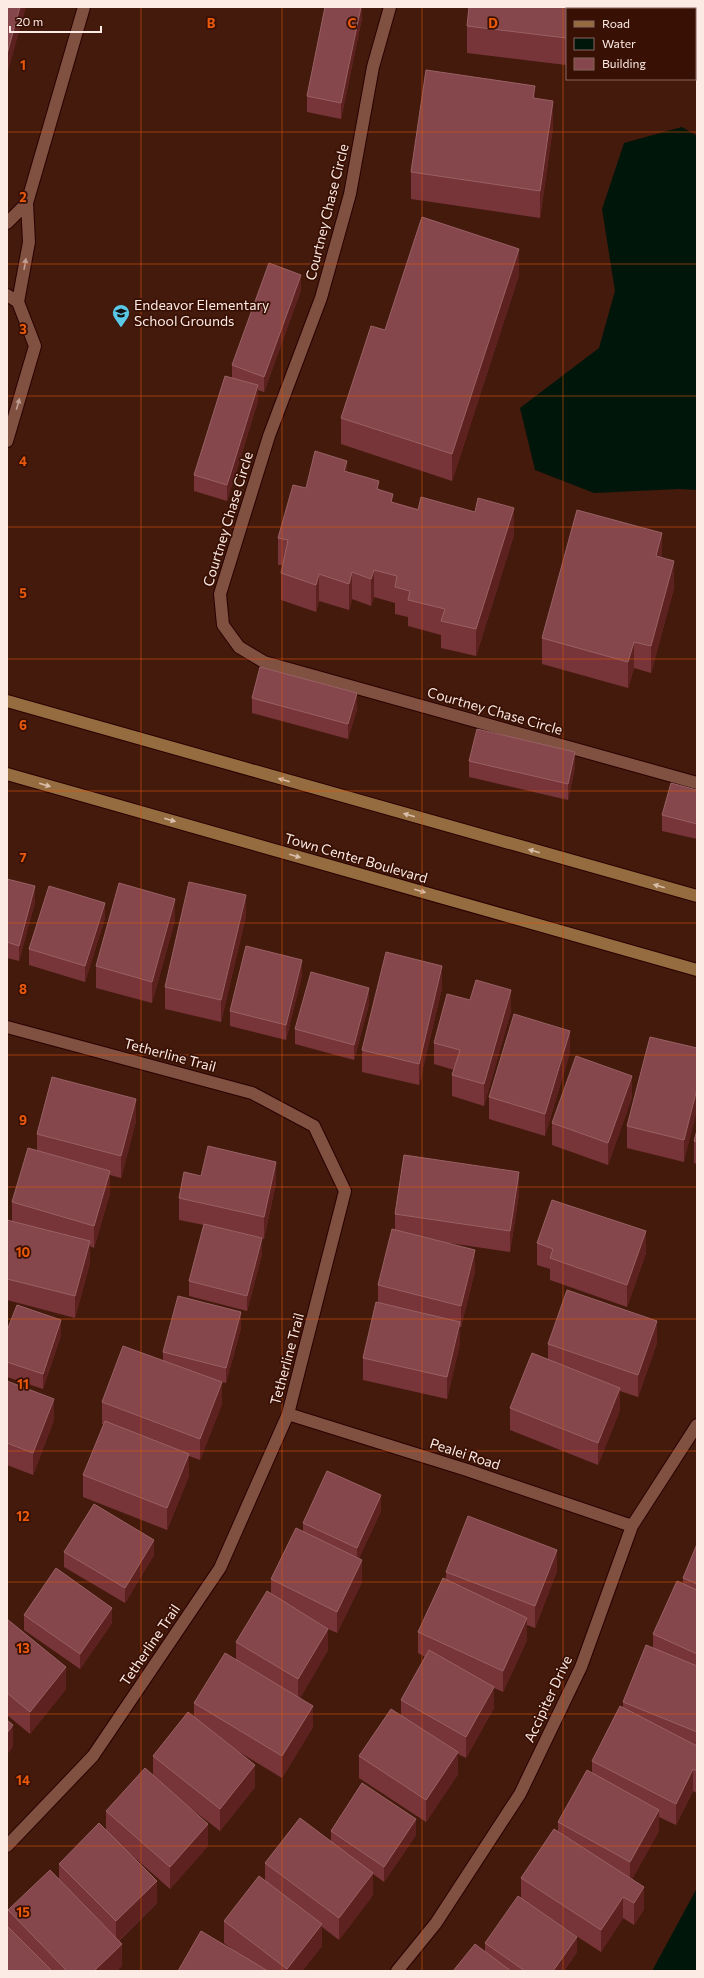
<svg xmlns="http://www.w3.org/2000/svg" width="704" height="1978" viewBox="0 0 704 1978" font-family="Commissioner,sans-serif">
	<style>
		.water { fill: #00160a }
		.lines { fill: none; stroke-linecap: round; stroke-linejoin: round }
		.lane-casing { stroke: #280200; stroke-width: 14 }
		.street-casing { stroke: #280200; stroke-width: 14 }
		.secondary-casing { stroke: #280200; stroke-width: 14 }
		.lane { stroke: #805041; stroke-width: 12 }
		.street { stroke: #805041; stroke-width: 12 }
		.secondary { stroke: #956c3f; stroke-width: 12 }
		.wall { fill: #773439 }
		.shaded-wall { fill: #5d2120 }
		.building { fill: #85474b; stroke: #986164 }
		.oneway { fill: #be9d93 }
		.oneway2 { fill: #d8beab }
		.grid { fill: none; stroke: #e8590c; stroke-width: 1; stroke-opacity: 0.55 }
		.labels { text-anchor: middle; stroke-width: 3.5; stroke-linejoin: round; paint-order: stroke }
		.street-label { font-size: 14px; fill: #fceae5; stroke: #391004 }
		.poi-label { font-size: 14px; fill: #fceae5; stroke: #391004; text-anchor: start }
		.grid-label { font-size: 13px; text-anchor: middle; font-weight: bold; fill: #e8590c; stroke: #391004; stroke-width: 3.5; stroke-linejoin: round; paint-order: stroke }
	</style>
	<rect width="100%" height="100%" fill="#441a0d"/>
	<path class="water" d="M682,127L697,136V490L679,489L594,493L535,470L520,408L599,348L615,291L602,209L624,143Z
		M697,1888V1971H652Z"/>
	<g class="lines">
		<defs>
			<path id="lane" d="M390,7L373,67L350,194L321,298L269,436L220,594L223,625L239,647L264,662L697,783
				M27,203L84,7
				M7,223L27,203L29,242L18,302
				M7,295L18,302L35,346L7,441"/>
			<path id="street" d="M7,1027L252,1093L314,1126L345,1191L288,1414L220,1568L93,1756L7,1846
				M288,1414L467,1470L632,1526
				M397,1971L436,1923L520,1794L581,1667L632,1526L697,1425"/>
			<path id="secondary" d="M7,701L697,896
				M7,774L697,970"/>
		</defs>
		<use href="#lane" class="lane-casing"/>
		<use href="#street" class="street-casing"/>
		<use href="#secondary" class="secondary-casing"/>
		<use href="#lane" class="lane"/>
		<use href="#street" class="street"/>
		<use href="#secondary" class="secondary"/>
	</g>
	<path class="wall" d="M362,7V18L341,119L307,112V96Z
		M469,7H573L566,65L467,53V26Z
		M697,7V67L695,66V9Z
		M535,98L553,127L540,218L411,199V172Z
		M519,275L452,481L341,444V418L385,330Z
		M301,290L264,392L258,390V401L227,501L194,491V475L232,378V365Z
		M347,472L379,489L393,502L514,535L476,656L441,648V635L408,626V617L395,614V603L374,597L371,606L352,599L349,610L319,601L316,612L281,600V573L283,565H278V538L306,488Z
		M662,558L674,588L651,673L634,668L628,688L542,664V638Z
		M252,698L357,709L348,739L252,713Z
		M469,761L575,767L568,800L469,777Z
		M697,790V839L662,831V815Z
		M7,879L35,902L19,961L7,958Z
		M246,916L221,1022L165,1009V987Z
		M105,918L85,982L29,965V949Z
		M175,920L152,1003L96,988V966Z
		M302,975L286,1040L230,1026V1011Z
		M442,988L419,1085L362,1072V1050Z
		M369,1004L354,1060L295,1044V1029Z
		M511,1011L484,1106L452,1096V1075L454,1070L434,1064V1043Z
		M697,1048L684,1162L627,1148V1126Z
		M570,1052L545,1136L489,1119V1097Z
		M632,1097L608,1165L552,1145V1123Z
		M136,1121L121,1178L110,1175V1193L94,1248L90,1246V1263L75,1318L7,1300V1220L12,1221V1202L37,1150V1134Z
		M697,1130V1164L694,1163V1141Z
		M201,1176L276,1183L264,1239L261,1238L262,1254L247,1311L189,1296V1281L204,1225L179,1220V1198Z
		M519,1194L510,1252L449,1243L475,1271L461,1327H460V1343L447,1399L363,1380V1358L378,1303V1285L395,1230V1214Z
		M537,1243L646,1253L627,1307L550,1280V1269L537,1265Z
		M7,1328L61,1335L43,1389L7,1377Z
		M241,1328L226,1383L220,1382L222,1404L200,1460L189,1456V1476L167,1530L83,1497V1475L104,1424H102V1402L163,1361V1352Z
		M657,1343L638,1397L620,1391V1410L598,1465L510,1430V1408L548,1359V1344Z
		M7,1381L54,1420L33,1475L7,1465Z
		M381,1511L359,1558L362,1582L337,1633L328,1629V1650L300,1698L313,1727L282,1778L236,1750L255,1787L220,1831L184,1803L208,1846L170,1889L128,1852L157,1903L119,1941L122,1966L116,1971H7L8,1910L59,1879V1864L106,1830V1811L153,1775V1756L194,1717V1703L236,1659V1642L271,1594V1579L303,1531V1523Z
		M697,1544V1793L693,1791L676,1825L659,1817V1831L632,1879L644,1909L634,1925L623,1918L601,1952L564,1928L577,1952L564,1971H453L485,1951V1943L521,1898V1878L558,1831V1822L592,1772V1761L623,1708V1702L653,1648V1634L683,1583V1578Z
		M64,1552L154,1555L125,1603L64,1567Z
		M557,1571L535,1628L527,1625V1640L503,1692L494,1688V1708L466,1758L458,1754V1774L426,1822L359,1778V1756L401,1715V1700L425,1657L418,1653V1632L446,1580V1572Z
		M24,1615L112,1623L80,1669L24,1630Z
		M7,1619L66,1689L30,1734L7,1715Z
		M331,1831L416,1835L384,1882L373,1874V1895L339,1940L322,1927V1946L302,1971H178L236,1952L224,1943V1921L265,1881V1863L331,1841Z"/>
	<path class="shaded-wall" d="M20,7H26L7,75V54Z
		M361,7H362V18L341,119V103Z
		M570,7H573V9H569Z
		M567,28V55L566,65V38Z
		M535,86V113L533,98Z
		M553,101V127L540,218V191Z
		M519,249V275L452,481V454Z
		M301,275V290L264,392V377Z
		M258,385V401L227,501V485Z
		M347,461V487L344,471Z
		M514,508V535L476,656V629Z
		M662,533V560L656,556Z
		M674,561V588L651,673V646Z
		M374,570V597L371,606V579Z
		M352,572V599L349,610V584Z
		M319,574V601L316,612V585Z
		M634,642V668L628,688V662Z
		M357,693V709L348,739V724Z
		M575,752V767L568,800V784Z
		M35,886V902L19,961V946Z
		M246,895V916L221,1022V1000Z
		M175,899V920L152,1003V982Z
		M105,903V918L85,982V966Z
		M302,960V975L286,1040V1025Z
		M442,966V988L419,1085V1064Z
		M369,988V1004L354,1060V1045Z
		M511,990V1011L484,1106V1084Z
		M570,1031V1052L545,1136V1114Z
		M632,1076V1097L608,1165V1143Z
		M697,1089V1111L684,1162V1140Z
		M136,1099V1121L121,1178V1156Z
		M276,1162V1183L264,1239V1217Z
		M110,1171V1193L94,1248V1226Z
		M519,1172V1194L510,1252V1231Z
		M646,1231V1253L627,1307V1285Z
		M262,1238V1254L247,1311V1296Z
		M90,1241V1263L75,1318V1296Z
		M475,1250V1271L461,1327V1306Z
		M241,1312V1328L226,1383V1368Z
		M61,1320V1335L43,1389V1374Z
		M657,1321V1343L638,1397V1375Z
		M460,1322V1343L447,1399V1377Z
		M222,1382V1404L200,1460V1439Z
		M620,1388V1410L598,1465V1443Z
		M54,1399V1420L33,1475V1453Z
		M189,1454V1476L167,1530V1508Z
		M381,1495V1511L357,1563V1548Z
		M154,1540V1555L125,1603V1588Z
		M557,1550V1571L535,1628V1606Z
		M362,1560V1582L337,1633V1612Z
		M112,1608V1623L80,1669V1654Z
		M527,1618V1640L503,1692V1671Z
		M328,1629V1650L298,1701V1679Z
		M66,1667V1689L30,1734V1712Z
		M494,1687V1708L466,1758V1737Z
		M313,1706V1727L282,1778V1756Z
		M13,1725V1747L7,1755V1733Z
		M458,1752V1774L426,1822V1800Z
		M255,1765V1787L220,1831V1809Z
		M693,1769V1791L676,1825V1804Z
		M659,1810V1831L630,1883V1862Z
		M416,1819V1835L384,1882V1867Z
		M208,1824V1846L170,1889V1867Z
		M373,1873V1895L339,1940V1918Z
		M157,1881V1903L116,1943V1921Z
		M644,1887V1909L634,1925V1903Z
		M623,1897V1918L601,1952V1930Z
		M322,1924V1946L302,1971H287V1969Z
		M577,1937V1952L564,1971H553Z
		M122,1944V1966L116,1971H94Z"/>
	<path class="building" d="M7,7H20L7,54Z
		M325,7H361L341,103L307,96Z
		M469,7H570L569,9H567V28L566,38L467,26Z
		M610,7H697V40H695V9H609Z
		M426,70L535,86L533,98L553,101L540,191L411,172Z
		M422,217L519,249L452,454L341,418L371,326L385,330Z
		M269,263L301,275L264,377L232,365Z
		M225,376L258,385L227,485L194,475Z
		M315,451L347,461L344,471L379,481L377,489L393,494L391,502L418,510L421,497L475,512L478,498L514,508L476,629L441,621L445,609L408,600L410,591L395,587L397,576L374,570L371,579L352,572L349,584L319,574L316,585L281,573L288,540L278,538L293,485L306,488Z
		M577,510L662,533L656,556L674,561L651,646L634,642L628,662L542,638Z
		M260,667L357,693L348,724L252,698Z
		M477,729L575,752L568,784L469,761Z
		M671,783L697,790V824L662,815Z
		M7,879L35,886L19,946L7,942Z
		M189,882L246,895L221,1000L165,987Z
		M119,883L175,899L152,982L96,966Z
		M49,886L105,903L85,966L29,949Z
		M246,946L302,960L286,1025L230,1011Z
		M386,952L442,966L419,1064L362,1050Z
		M311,972L369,988L354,1045L295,1029Z
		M476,980L511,990L484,1084L452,1075L460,1050L434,1043L447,994L470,1000Z
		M514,1014L570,1031L545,1114L489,1097Z
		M650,1037L697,1048V1089L684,1140L627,1126Z
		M576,1056L632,1076L608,1143L552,1123Z
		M52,1077L136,1099L121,1156L37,1134Z
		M697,1130V1142L694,1141Z
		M208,1146L276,1162L264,1217L179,1198L184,1172L201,1176Z
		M28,1148L110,1171L94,1226L12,1202Z
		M404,1155L519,1172L510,1231L395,1214Z
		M552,1200L646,1231L627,1285L550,1258L553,1249L537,1243Z
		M7,1220L90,1241L75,1296L7,1279Z
		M204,1224L262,1238L247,1296L189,1281Z
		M392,1229L475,1250L461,1306L378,1285Z
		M567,1290L657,1321L638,1375L548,1344Z
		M178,1296L241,1312L226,1368L163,1352Z
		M376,1302L460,1322L447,1377L363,1358Z
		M17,1305L61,1320L43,1374L7,1362V1328H8Z
		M123,1346L222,1382L200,1439L102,1402Z
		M532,1353L620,1388L598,1443L510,1408Z
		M7,1381L54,1399L33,1453L7,1443Z
		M105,1421L189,1454L167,1508L83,1475Z
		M327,1471L381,1495L357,1548L303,1523Z
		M94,1504L154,1540L125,1588L64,1552Z
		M468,1516L557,1550L535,1606L446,1572Z
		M296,1528L362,1560L337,1612L271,1579Z
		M697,1544V1584L683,1578Z
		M56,1568L112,1608L80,1654L24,1615Z
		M443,1578L527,1618L503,1671L418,1632Z
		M677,1581L697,1590V1654L653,1634Z
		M267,1591L328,1629L298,1679L236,1642Z
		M7,1619L66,1667L30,1712L7,1693Z
		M646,1645L697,1666V1732L623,1702Z
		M429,1650L494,1687L466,1737L401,1700Z
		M225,1653L313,1706L282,1756L194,1703Z
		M620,1706L697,1746V1771L693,1769L676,1804L592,1761Z
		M391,1709L458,1752L426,1800L359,1756Z
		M188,1712L255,1765L220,1809L153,1756Z
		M7,1720L13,1725L7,1733Z
		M145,1768L208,1824L170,1867L106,1811Z
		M587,1770L659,1810L630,1862L558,1822Z
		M362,1783L416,1819L384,1867L331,1831Z
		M300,1818L373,1873L339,1918L265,1863Z
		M99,1823L157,1881L116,1921L59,1864Z
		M554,1829L644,1887L634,1903L623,1897L601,1930L521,1878Z
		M50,1870L122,1944L94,1971H67L8,1910Z
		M259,1876L322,1924L287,1969L224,1921Z
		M518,1896L577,1937L553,1971H525L485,1943Z
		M7,1926L52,1971H7Z
		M201,1931L268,1971H178Z
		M475,1944L511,1971H453Z"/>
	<defs><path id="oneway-solid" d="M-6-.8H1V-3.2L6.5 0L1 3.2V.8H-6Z"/></defs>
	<g class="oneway">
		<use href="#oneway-solid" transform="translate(25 264) rotate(-80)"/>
		<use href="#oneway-solid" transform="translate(18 404) rotate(-74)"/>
	</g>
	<g class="oneway2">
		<use href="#oneway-solid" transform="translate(284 780) rotate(-164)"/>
		<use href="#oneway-solid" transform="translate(45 785) rotate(16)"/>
		<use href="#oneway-solid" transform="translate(409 815) rotate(-164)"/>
		<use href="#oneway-solid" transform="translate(170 820) rotate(16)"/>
		<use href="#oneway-solid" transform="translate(534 851) rotate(-164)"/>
		<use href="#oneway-solid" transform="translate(295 856) rotate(16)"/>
		<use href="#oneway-solid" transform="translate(659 886) rotate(-164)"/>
		<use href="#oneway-solid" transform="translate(420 891) rotate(16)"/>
	</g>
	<path class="grid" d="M141,7V1971M282,7V1971M422,7V1971M563,7V1971M7,132H697M7,264H697M7,396H697M7,527H697M7,659H697M7,791H697M7,923H697M7,1055H697M7,1187H697M7,1319H697M7,1451H697M7,1582H697M7,1714H697M7,1846H697"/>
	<defs>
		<symbol id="school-pin" viewBox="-11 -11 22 30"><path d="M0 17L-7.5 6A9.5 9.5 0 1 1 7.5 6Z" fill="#5ac8e6" stroke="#391004"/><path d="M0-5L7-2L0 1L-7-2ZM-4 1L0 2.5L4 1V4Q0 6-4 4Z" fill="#111"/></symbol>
	</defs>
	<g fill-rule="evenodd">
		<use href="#school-pin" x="111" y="303" width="20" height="27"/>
	</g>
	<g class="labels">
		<g class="street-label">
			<text transform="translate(327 212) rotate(-76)" y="5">Courtney Chase Circle</text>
			<text transform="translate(228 519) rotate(-73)" y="5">Courtney Chase Circle</text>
			<text transform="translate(495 711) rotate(16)" y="5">Courtney Chase Circle</text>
			<text transform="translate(356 858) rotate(16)" y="5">Town Center Boulevard</text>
			<text transform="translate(170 1055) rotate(15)" y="5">Tetherline Trail</text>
			<text transform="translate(287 1359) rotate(-75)" y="5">Tetherline Trail</text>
			<text transform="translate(465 1454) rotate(18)" y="5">Pealei Road</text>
			<text transform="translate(150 1645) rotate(-56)" y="5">Tetherline Trail</text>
			<text transform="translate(548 1699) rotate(-65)" y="5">Accipiter Drive</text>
		</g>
		<g class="poi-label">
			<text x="134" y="310">Endeavor Elementary<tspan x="134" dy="16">School Grounds</tspan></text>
		</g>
	</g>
	<g class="grid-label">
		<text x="211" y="28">B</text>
		<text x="352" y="28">C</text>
		<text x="493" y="28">D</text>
		<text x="23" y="70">1</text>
		<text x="23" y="202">2</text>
		<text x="23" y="334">3</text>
		<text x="23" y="466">4</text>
		<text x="23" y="598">5</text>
		<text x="23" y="730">6</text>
		<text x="23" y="862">7</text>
		<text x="23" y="994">8</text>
		<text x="23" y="1125">9</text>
		<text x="23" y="1257">10</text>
		<text x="23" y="1389">11</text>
		<text x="23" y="1521">12</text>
		<text x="23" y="1653">13</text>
		<text x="23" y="1785">14</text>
		<text x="23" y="1917">15</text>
	</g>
	<rect width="704" height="1978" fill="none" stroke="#fceae5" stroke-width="16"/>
	<rect x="566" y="8" width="130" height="72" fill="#391004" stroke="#87675e"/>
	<rect x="574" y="21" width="20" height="6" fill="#956c3f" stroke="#87675e"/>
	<text x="602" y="28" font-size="12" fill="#fceae5">Road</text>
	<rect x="574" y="38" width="20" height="12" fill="#00160a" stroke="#87675e"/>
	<text x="602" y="48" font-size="12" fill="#fceae5">Water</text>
	<rect x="574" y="58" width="20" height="12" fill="#85474b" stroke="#87675e"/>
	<text x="602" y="68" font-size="12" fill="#fceae5">Building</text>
	<path d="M10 26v6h91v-6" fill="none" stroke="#fceae5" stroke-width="2"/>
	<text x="16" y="26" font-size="12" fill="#fceae5" stroke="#391004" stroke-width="3" paint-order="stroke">20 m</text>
</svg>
